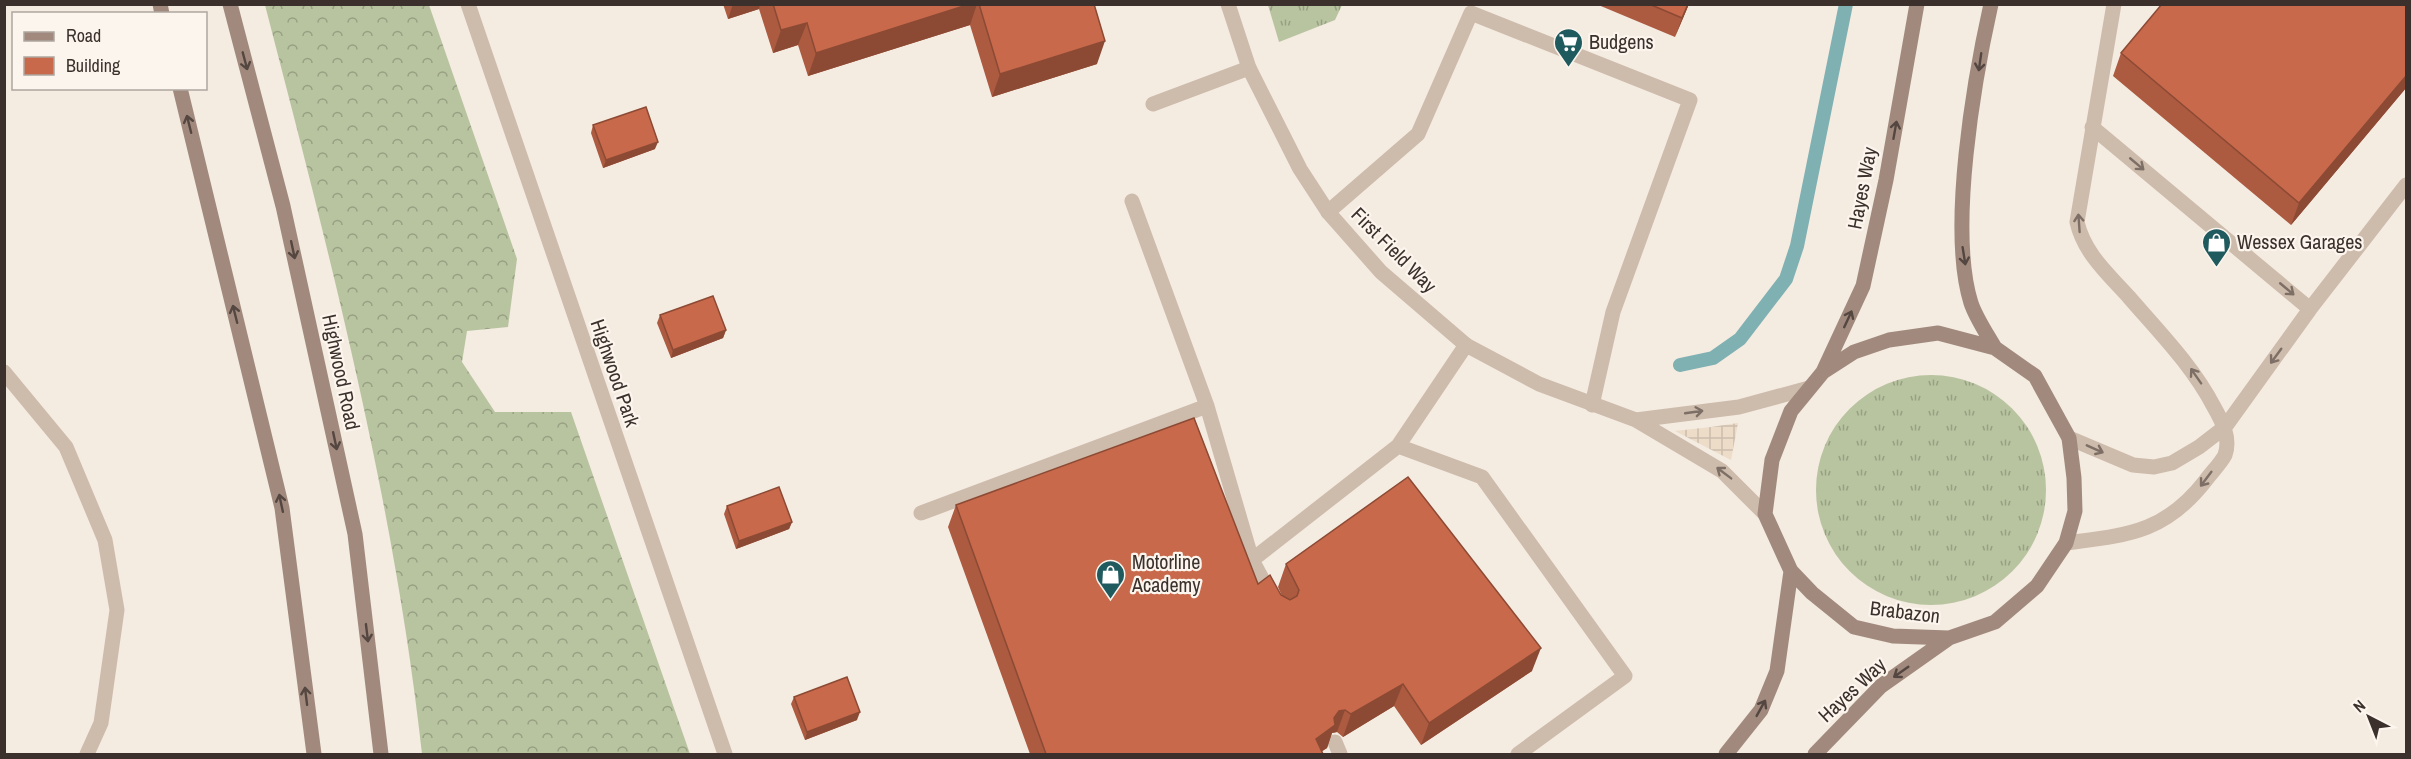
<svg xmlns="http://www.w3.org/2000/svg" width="2411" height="759" viewBox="0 0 2411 759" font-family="'Archivo Narrow',sans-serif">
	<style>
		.grass { fill: url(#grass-tufts) }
		.forest { fill: url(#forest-crowns) }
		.plaza { fill: url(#plaza-grid) }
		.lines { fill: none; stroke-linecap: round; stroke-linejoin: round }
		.stream { stroke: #7fb0b2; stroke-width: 14 }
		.lane { stroke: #cdbbac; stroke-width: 15 }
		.street { stroke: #cdbbac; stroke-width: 15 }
		.secondary { stroke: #a18a7d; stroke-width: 15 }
		.wall { fill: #ac5a40 }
		.shaded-wall { fill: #8c4a34 }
		.building { fill: #c8694b; stroke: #8c4a34; stroke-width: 1.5 }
		.oneway { stroke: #544640 }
		.oneway2 { stroke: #7d6f65 }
		.labels { text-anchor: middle; stroke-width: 4.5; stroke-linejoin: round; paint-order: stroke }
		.poi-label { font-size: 20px; fill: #3b302b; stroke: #fbf5ee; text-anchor: start }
		.street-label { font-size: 20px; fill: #3b302b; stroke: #fbf5ee }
	</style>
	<defs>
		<pattern id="grass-tufts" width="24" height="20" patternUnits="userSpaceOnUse" patternTransform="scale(1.5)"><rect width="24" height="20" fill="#b8c4a0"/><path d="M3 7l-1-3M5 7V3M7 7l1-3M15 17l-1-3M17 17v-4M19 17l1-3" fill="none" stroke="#97a083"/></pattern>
		<pattern id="forest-crowns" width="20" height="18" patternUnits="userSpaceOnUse" patternTransform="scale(1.5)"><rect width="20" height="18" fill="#b8c4a0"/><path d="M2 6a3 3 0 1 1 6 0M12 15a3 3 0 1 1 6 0" fill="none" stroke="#97a083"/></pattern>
		<pattern id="plaza-grid" width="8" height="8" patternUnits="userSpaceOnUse" patternTransform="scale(1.5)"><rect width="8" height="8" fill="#ecdcc8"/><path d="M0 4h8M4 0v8" fill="none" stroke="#cbbdac"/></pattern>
	</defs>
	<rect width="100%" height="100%" fill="#f4ebe1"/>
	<path class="grass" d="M1268,5V4L1342,5L1335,20L1279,42Z
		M1816 490a115 115 0 1 1 230 0a115 115 0 1 1-230 0Z"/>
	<path class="forest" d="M265,5H429L517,259L508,327L467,331L462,362L495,412H571L690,754H422C394,500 329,252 265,5Z"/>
	<path class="plaza" d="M1738,423L1731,460L1675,431L1711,427Z"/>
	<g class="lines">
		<path class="stream" d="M1680,365L1713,358L1740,339L1786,279L1797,246L1846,4"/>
		<path class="lane" d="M468,4L725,754
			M1153,104L1249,68
			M2092,127L2310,309
			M1132,201L1207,406L1252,560L1272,597
			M1328,212L1418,134L1471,13L1690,100L1613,312L1592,405
			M4,372L66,447L105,540L117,610L101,723L87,754
			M2069,438L2133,465L2154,467L2172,463L2199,447L2225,427L2310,309L2406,185
			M1398,446L1482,477L1625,676L1518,754
			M921,513L1207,406
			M2066,543C2128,535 2165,533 2206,480C2211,473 2221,463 2225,455C2231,438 2222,421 2214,407C2192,365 2159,332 2128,296C2108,274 2084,253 2077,222L2114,4
			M1252,560L1398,446L1466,345
			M1335,742L1340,754"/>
		<path class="street" d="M1228,4L1249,68L1300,169L1328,212L1381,272L1466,345L1539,384L1636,420L1722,471L1765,514
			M1636,420L1739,407L1809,388"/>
		<path class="secondary" d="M160,4L162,14
			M230,4L283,206L355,534L381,754
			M1991,4C1974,80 1948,230 1971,303C1976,318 1987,334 1995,348
			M180,88L282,508L314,754
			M1938,333L1995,348L2035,376L2069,438L2074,478L2075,511L2066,543L2037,586L1995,622L1949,638L1893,636L1854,627L1812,593L1791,571L1765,514L1772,460L1791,411L1823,372L1854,352L1889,340Z
			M1823,372L1863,286L1886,180L1917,4
			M1726,754L1761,710L1777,671L1791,571
			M1815,754L1881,686L1949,638"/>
	</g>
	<path class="wall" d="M723,4H1094L1097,64L992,97L970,25L808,76L798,45L773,53L759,9L728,19Z
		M1596,4H1689L1675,37Z
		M2406,4V88L2291,225L2113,76L2121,53Z
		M593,125L655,149L603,168L591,133Z
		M660,315L726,330L723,338L671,358L657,323Z
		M956,505L1282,596L1278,587L1286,564L1532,671L1421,745L1394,706L1343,737L1337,732L1332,733L1327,748L1321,752L1323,754H1030L948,527Z
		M727,506L792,522L789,529L736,549L724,514Z
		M794,697L857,720L805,740L791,704Z"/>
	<path class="shaded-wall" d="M733,4H760L759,9L728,19Z
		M970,4H977L970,25L808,76L816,53Z
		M1688,4H1689L1675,37L1682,18Z
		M807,23L798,45L773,53L781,30Z
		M1105,41L1097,64L992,97L1000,74Z
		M2406,76V88L2291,225L2299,203Z
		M658,142L655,149L603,168L606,160Z
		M726,330L723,338L671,358L673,350Z
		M792,522L789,529L736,549L739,541Z
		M1541,648L1532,671L1421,745L1429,723Z
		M1403,684L1394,706L1343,737L1351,714Z
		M1345,710L1337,732L1332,733L1327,748L1317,754L1316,739L1339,711Z
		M860,712L857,720L805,740L807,732Z"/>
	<path class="building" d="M773,4H970L816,53L807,23L781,30Z
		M979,4H1094L1105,41L1000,74Z
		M1649,4H1688L1682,18Z
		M2162,4H2406V76L2299,203L2121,53Z
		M646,107L658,142L606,160L593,125Z
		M713,296L726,330L673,350L660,315Z
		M1194,418L1258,584L1270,575L1281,595L1290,600L1297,596L1299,590L1286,564L1408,477L1541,648L1429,723L1403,684L1351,714L1345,710L1339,711L1334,718L1335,725L1316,739L1323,754H1046L956,505Z
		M779,487L792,522L739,541L727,506Z
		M847,677L860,712L807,732L794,697Z"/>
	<defs><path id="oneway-shaft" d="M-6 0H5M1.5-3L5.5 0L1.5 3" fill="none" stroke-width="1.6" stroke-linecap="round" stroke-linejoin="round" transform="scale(1.5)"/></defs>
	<g class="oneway">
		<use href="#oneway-shaft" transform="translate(245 61) rotate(75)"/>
		<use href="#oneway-shaft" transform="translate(1980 62) rotate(98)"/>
		<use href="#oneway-shaft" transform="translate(189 124) rotate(-104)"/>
		<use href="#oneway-shaft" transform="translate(1895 130) rotate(-80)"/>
		<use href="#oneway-shaft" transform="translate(293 250) rotate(78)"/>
		<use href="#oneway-shaft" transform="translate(1964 256) rotate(81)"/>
		<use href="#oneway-shaft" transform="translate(235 314) rotate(-104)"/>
		<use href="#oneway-shaft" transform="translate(1848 319) rotate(-65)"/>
		<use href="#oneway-shaft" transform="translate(335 441) rotate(78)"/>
		<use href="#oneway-shaft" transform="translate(281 503) rotate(-102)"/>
		<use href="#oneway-shaft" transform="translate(367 633) rotate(83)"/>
		<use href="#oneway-shaft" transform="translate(1901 672) rotate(145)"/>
		<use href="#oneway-shaft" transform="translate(306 696) rotate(-97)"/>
		<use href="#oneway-shaft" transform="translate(1761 708) rotate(-61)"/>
	</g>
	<g class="oneway2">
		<use href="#oneway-shaft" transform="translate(2137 164) rotate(40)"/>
		<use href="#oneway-shaft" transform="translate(2079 223) rotate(-94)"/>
		<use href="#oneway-shaft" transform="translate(2287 289) rotate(40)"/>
		<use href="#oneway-shaft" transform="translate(2276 356) rotate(126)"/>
		<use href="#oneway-shaft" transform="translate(2196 376) rotate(-125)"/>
		<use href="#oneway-shaft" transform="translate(1694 412) rotate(-8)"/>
		<use href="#oneway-shaft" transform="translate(2095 449) rotate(24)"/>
		<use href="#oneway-shaft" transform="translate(1724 473) rotate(-143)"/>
		<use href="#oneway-shaft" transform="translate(2206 479) rotate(127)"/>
	</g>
	<defs>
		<symbol id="supermarket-pin" viewBox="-11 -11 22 30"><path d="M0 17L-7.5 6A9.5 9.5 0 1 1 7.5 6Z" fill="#1f5a5e" stroke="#fbf5ee"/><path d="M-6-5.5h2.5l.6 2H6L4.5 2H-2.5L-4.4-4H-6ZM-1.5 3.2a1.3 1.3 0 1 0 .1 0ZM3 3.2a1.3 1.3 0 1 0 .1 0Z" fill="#fff"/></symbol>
		<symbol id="shop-pin" viewBox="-11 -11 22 30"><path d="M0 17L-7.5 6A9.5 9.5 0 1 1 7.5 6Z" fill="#1f5a5e" stroke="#fbf5ee"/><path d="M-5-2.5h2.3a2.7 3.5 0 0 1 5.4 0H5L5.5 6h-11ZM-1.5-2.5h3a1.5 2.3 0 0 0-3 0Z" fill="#fff"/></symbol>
	</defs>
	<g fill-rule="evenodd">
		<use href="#supermarket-pin" x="1552" y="26" width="33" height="45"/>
		<use href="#shop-pin" x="2200" y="226" width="33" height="45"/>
		<use href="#shop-pin" x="1094" y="558" width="33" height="45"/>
	</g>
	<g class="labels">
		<g class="poi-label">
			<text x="1589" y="49">Budgens</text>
			<text x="2237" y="249">Wessex Garages</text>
			<text x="1132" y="569">Motorline<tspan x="1132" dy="23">Academy</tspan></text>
		</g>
		<g class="street-label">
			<text transform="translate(1862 188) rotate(-79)" y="7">Hayes Way</text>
			<text transform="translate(1394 250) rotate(45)" y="7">First Field Way</text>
			<text transform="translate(341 372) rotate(78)" y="7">Highwood Road</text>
			<text transform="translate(615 373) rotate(71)" y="7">Highwood Park</text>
			<text transform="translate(1905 612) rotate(7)" y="7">Brabazon</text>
			<text transform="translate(1852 690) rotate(-43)" y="7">Hayes Way</text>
		</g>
	</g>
	<rect width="2411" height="759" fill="none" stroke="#3b302b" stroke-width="12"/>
	<rect x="12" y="12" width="195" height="78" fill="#fbf5ee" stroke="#aea6a0" stroke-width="1.5"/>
	<rect x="24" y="32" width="30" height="9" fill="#a18a7d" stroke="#aea6a0" stroke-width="1.5"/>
	<text x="66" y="42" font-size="18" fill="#3b302b">Road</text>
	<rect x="24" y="57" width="30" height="18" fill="#c8694b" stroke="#aea6a0" stroke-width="1.5"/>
	<text x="66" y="72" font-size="18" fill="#3b302b">Building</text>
	<g transform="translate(2369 717) rotate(318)" stroke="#fbf5ee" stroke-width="4.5" paint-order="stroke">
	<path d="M0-4.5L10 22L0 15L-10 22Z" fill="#3b302b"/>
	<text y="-9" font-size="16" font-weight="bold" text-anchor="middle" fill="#3b302b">N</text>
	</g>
</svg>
